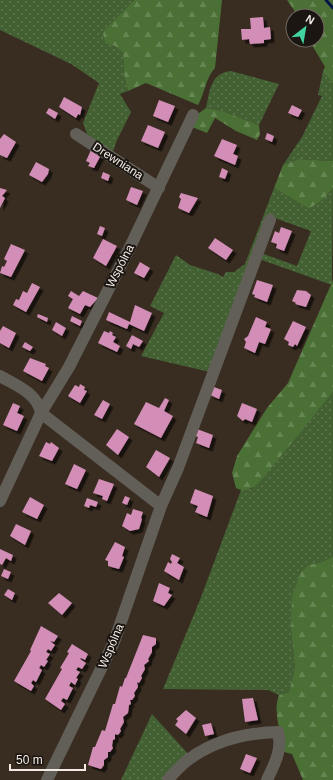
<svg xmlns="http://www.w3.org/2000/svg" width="333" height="780" viewBox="0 0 333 780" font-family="Helvetica,sans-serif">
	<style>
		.grass { fill: url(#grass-dots) }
		.forest { fill: url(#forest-firs) }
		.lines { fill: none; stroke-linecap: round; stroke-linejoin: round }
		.stream { stroke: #031447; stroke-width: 3 }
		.building { fill: #d28eb6; filter: url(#shadow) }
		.minor { stroke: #625f58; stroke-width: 12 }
		.labels { text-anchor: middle; stroke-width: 4; stroke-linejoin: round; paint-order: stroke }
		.street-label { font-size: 12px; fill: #f3eae4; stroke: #1b1611 }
	</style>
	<defs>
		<pattern id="grass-dots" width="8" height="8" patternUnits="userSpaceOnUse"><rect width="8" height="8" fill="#436033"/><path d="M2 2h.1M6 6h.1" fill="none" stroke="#5f7750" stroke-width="1.8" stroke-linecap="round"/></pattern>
		<pattern id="forest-firs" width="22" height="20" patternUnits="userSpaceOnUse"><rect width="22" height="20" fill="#4b7035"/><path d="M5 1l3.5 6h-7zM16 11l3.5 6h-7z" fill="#658552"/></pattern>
		<filter id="shadow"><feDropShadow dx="3.5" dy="3.5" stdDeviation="0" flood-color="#0009"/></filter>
	</defs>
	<rect width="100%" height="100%" fill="#392c21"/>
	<path class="grass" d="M0,0H134L106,28V44L115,46L123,53L124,75L128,91L120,94L131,112L117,140L112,154L89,139L83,123L99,83L71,64L0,30Z
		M231,71L279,84L259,125L222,111L206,108C210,91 210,73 231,71Z
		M323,71L333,84V160L331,161L299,159L283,165L302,137L322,96L318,95Z
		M274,188L309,209L324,199L333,188L332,285L259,259L261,253L297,266L311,231L269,216L210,372L141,356L164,313L150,306L176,255L190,265L218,274L223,277L226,272H234L245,264Z
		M333,392V556L322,562L308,565L301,572L291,630L295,667L289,692L279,695L268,690L163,689L200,600L241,490L251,489Z
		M152,714L190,756L165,780H121Z"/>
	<path class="forest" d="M134,0H222L215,68C205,79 205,93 198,105L146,83L128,91L124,75L123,53L115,46L106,44L103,34L106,28Z
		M287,0H333V84L323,71L325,67L309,40H317V16H298Z
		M206,108L222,111L259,125L260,134L257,140L236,131L215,118L207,133L192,127L199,113Z
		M299,159L331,161L333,160V188L324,199L309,209L274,188L283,165Z
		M333,280V392L263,478C255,486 248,494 236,488L232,473L237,456L267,408L288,383Z
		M333,556V780H303L292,754L284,752C282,733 272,713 279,695L289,692L295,667L291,630L292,596L301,572L308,565L322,562Z"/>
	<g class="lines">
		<path class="stream" d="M326,0L333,8"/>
	</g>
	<path class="building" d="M263,17L264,28L270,27L271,39L264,40V43L250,44L249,39L242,40L241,29H251L250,18Z
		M64,97L82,107L80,115L78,114L76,118L59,107Z
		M159,100L175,106L168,122L153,116Z
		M292,105L302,110L298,117L288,113Z
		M49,108L58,113L55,119L46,113Z
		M148,125L165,132L158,148L141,141Z
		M267,133L274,136L272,142L265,139Z
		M4,134L16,142L7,158L0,155V139Z
		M222,139L237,145L233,154L238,156L235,165L214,156Z
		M91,150L101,155L94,168L88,166L90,163L86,161Z
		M36,162L49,169L48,174L42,182L29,175Z
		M222,168L228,171L225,179L219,177Z
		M103,172L110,175L108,181L101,178Z
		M131,187L143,191L137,205L126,200Z
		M0,188L7,190L2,196L5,198L0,208Z
		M181,193L198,198L189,213L178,208L181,199L179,197Z
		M100,226L105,228L102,236L97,234Z
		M281,227L292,231L284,251L276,248L277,244L271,242L275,231L279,233Z
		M215,238L233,250L226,260L208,248Z
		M103,239L117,246L106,266L93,258Z
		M11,244L25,250L11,277L0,273L2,266L4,267L7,261L4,259Z
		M140,262L150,268L144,278L134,273Z
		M257,280L273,285L267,302L254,297L255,295L252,294Z
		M32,283L40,287L26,312L13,305L16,299L19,300L23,291L27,293Z
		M297,290L306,291L311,295L306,307L295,304L296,303L292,301Z
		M71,291L79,296L83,291L98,298L90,307L85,305L80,314L68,308L73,299L68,296Z
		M135,305L152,313L144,331L129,324L127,329L106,320L109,312L130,322Z
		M38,314L48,318L47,322L37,317Z
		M72,316L82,321L80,326L70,321Z
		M256,317L267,322L265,327L271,329L265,344L259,342L255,353L244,348L246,342L244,339L248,336Z
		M293,321L306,327L297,346L295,344L293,347L288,345L289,342L284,339Z
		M56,322L66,328L62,336L52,330Z
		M3,326L16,333L9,348L0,343V331Z
		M104,331L109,333L110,331L113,333L112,335L116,337L113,342L120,346L117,352L98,343Z
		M132,335L143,341L139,347L133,344L131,349L126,346Z
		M25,342L33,347L30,351L22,347Z
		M30,358L46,364L45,366L49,368L42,381L23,371Z
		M80,384L85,387L84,390L87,391L80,403L68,396L75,385L79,387Z
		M214,387L222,390L219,399L210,395Z
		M165,398L169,400L164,411L173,416L161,438L134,424L146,402L159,408Z
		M103,400L110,404L102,419L94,415Z
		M13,403L20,406L17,413L24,416L17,431L3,425Z
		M242,403L257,409L252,422L245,419L243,421L237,416Z
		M117,429L129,437L118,455L106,445Z
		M197,429L213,435L209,448L196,443L198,437L195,436Z
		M46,442L50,444L51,442L59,448L52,461L39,456Z
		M156,450L170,458L159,477L146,467Z
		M74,464L86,470L77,489L65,484Z
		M99,479L114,484L107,501L102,499L103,496L93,493Z
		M195,489L213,496L207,517L195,512L198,506L190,503Z
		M125,496L130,498L127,505L122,503Z
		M30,497L44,505L37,519L22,512Z
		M87,498L98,502L96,507L90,505L89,508L84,506Z
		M133,509L143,512L141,518L142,519L139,529L130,531L122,526L127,513L131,515Z
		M16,524L31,531L25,545L10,536Z
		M115,542L125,547L122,556L124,557L119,569L108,566V561L105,560Z
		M0,549L13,555L11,561L6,558L2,565L0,564Z
		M172,554L180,558L177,563L184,567L179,580L164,571L168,562L171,564L172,562L170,559Z
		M4,569L11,572L8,579L1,576Z
		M159,583L170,588L168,593L172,595L164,606L153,601Z
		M8,589L15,593L12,600L4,595Z
		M59,593L72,603L62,615L48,603Z
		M41,626L58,636L54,642L50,641L55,645L51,651L48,649L46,652L50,654L46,660L48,661L44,667L41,665L39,668L42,670L36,682L33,680L31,683L34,686L31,691L14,681L31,651L30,650Z
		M143,635L156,638V644L152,647V652L148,659L149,661L144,665L145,669L141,676L142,678L139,683L137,682L138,687L134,693L135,696L132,700H130L131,704L129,705L128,713L123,717L124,722L120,729L121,731L118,735L115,734V739L113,740L112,746L113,748L110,752H108V757L104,760V765L101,769L88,765L93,747H95L102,730L105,731L113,704H115L120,686L122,687L125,678H126Z
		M72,644L88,654L85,660L81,658L80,659L86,663L82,669L78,667L76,670L80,672L76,678L78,679L75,685L71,682L69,686L73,688L67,700L63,698L61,701L65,704L61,710L45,699L62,669L60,668L69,653L67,652Z
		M253,698L258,720L245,722L242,699Z
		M186,710L196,718L186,734L175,725L178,721L176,719Z
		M211,723L214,734L205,736L202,725Z
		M246,754L257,758L250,773L240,769Z"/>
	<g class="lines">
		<path class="minor" d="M76,134L159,188
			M0,376C17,386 37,393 41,413
			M41,413L161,506L114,642L47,780
			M0,501L41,413L69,367L130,247L193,115
			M161,506L178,468L270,220
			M168,780C194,746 236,733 278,732C283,749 274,765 267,780"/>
	</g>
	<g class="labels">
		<g class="street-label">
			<text transform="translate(118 161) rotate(33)" y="4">Drewniana</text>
			<text transform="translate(120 266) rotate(-63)" y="4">Wspólna</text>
			<text transform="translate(111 646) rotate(-67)" y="4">Wspólna</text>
		</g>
	</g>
	<g transform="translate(305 28) rotate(31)"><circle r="19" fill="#1b1611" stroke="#716b65"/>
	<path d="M0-3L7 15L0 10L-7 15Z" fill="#42d4a0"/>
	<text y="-6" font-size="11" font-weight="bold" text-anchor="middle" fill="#f3eae4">N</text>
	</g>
	<path d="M10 764v6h75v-6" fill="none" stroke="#f3eae4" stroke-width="2"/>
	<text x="16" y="764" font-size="12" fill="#f3eae4" stroke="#1b1611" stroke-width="3" paint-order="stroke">50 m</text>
</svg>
